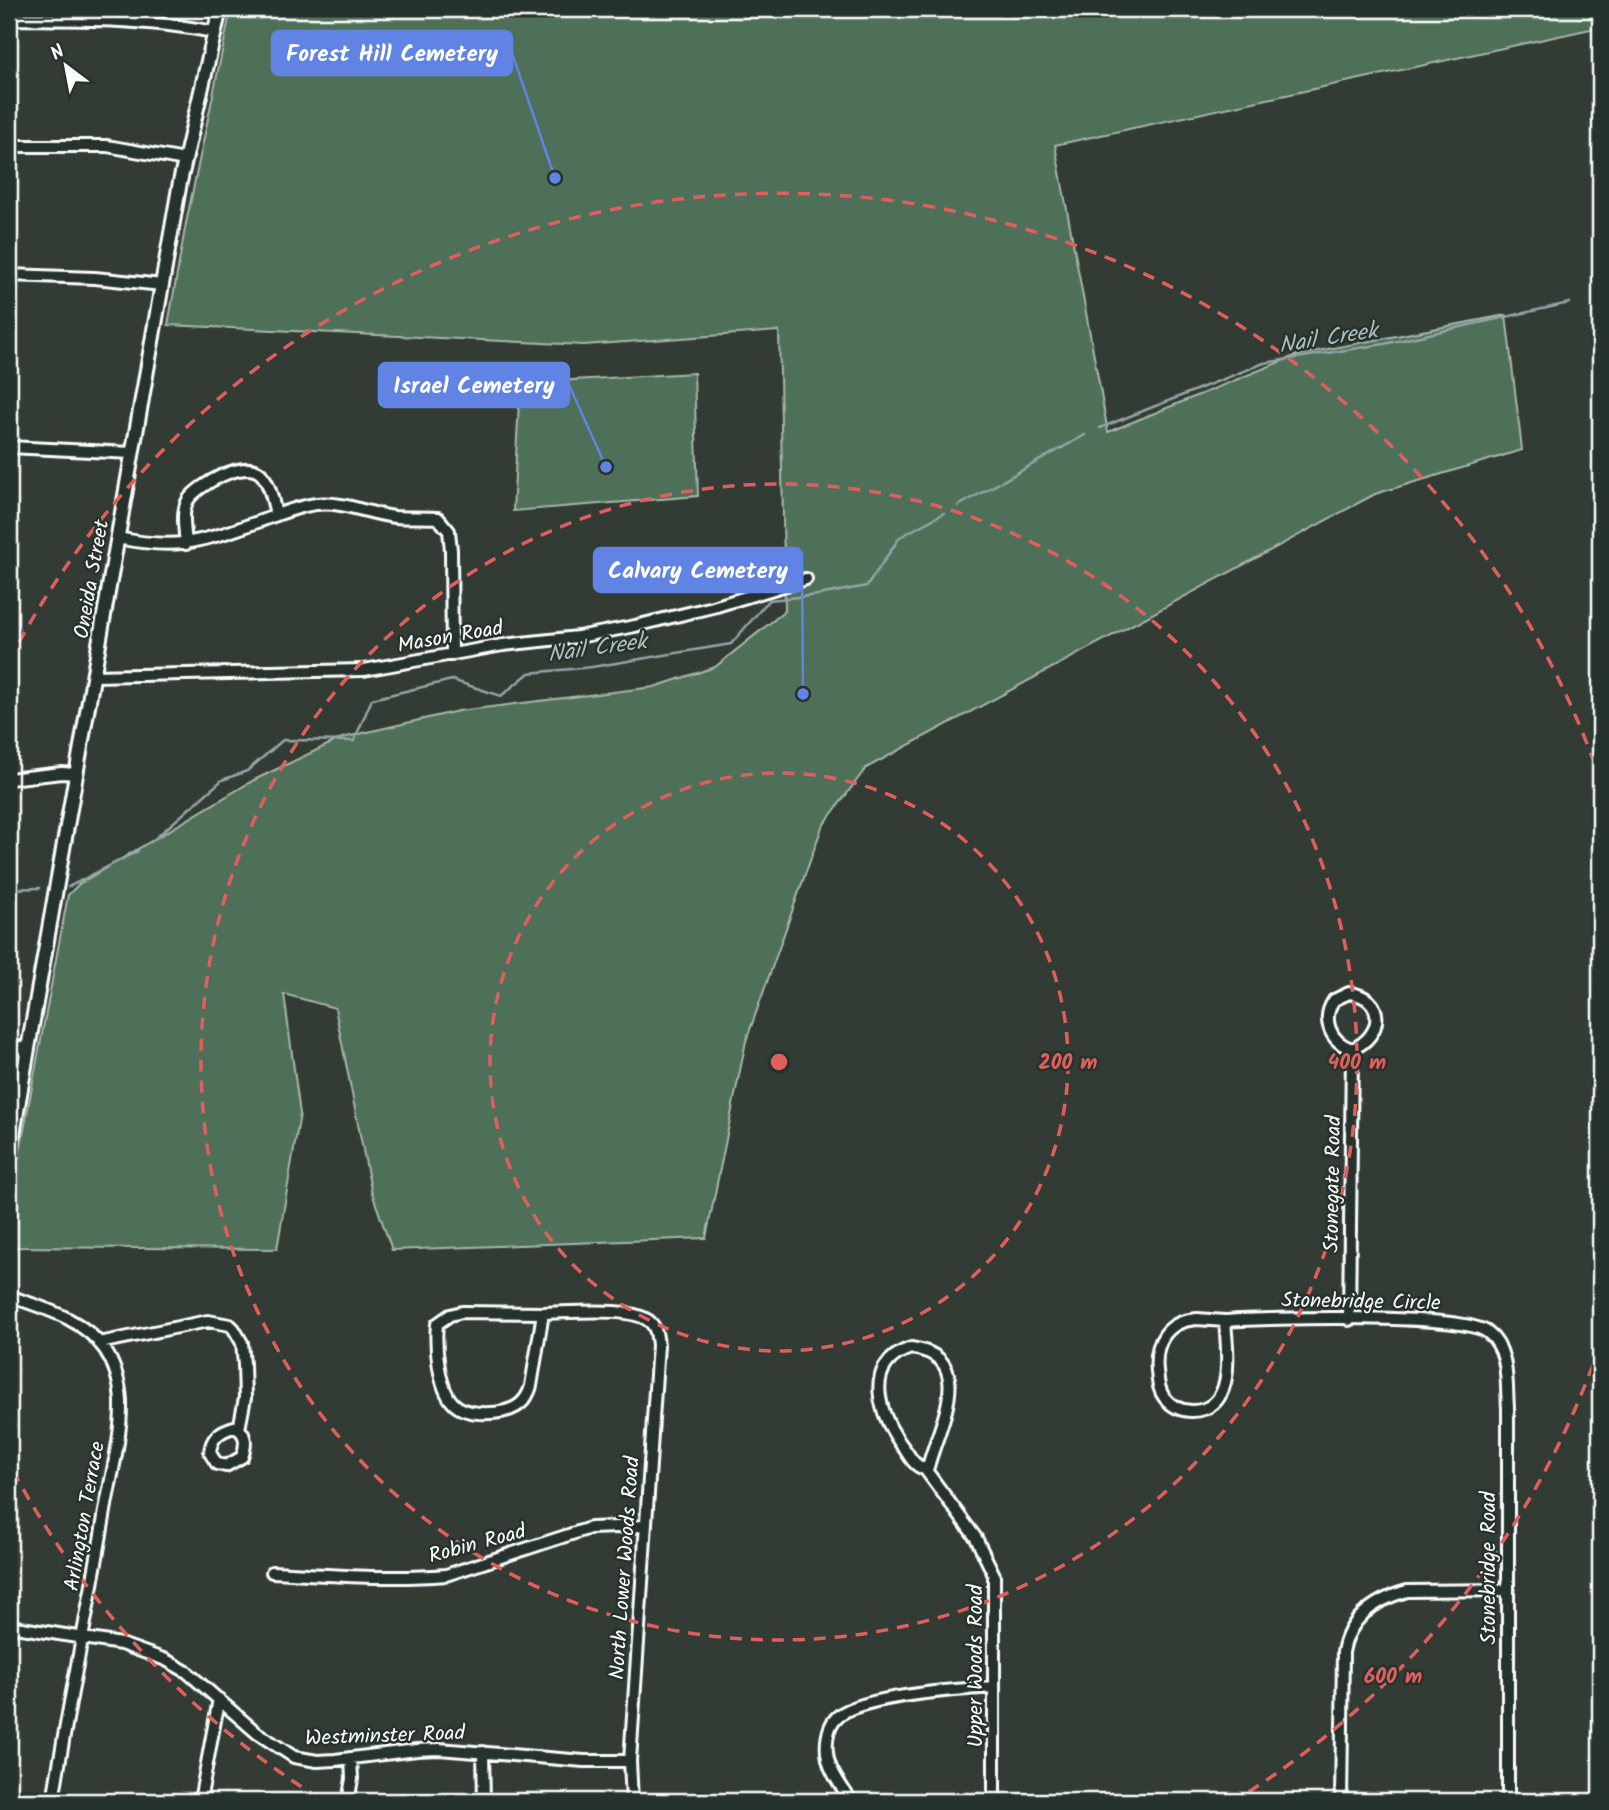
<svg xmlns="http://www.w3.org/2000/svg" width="1609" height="1810" viewBox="0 0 1609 1810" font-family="Kalam,sans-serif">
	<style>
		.green { fill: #506f58; stroke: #a8b7ac; stroke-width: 2 }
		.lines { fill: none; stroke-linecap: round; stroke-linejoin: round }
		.stream { stroke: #94a5aa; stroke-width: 2.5 }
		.minor-casing { stroke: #fff; stroke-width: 16 }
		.tertiary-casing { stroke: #fff; stroke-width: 18 }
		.minor { stroke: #26332d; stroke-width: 10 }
		.tertiary { stroke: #26332d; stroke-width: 12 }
		.ring { fill: none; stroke: #e05e5e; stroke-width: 3.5; stroke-dasharray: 12 9 }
		.labels { text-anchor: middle; stroke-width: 5; stroke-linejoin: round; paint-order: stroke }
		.street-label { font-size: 21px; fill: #fff; stroke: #26332d }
		.water-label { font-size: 23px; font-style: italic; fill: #aebcc0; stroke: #26332d }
		.centre { fill: #e05e5e; stroke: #26332d; stroke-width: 3.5 }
		.ring-label { font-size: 21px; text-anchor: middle; font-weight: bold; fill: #e05e5e; stroke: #26332d; stroke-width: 5; stroke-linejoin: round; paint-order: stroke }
		.leader { fill: none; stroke: #6183e4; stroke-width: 2.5 }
		.callout-dot { fill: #6183e4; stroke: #26332d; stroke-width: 2.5 }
		.callout { fill: #6183e4; stroke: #6183e4; stroke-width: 2.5 }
		.callout-label { font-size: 23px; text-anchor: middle; font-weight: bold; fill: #fff }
	</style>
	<rect width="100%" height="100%" fill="#333c34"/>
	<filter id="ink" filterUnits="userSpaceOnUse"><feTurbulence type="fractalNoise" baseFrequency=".0143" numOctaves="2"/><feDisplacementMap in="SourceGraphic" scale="14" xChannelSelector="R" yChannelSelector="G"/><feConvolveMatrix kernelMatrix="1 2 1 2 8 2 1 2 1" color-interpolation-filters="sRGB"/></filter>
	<g filter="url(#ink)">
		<path class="green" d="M231,9H1600V27L1055,145L1108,432L1297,355L1506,315L1522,450L1375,494L866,768L822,827L746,1041L706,1238L392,1250L371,1190L335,1008L284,994L300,1114L277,1249L9,1247V1210L68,895L79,884L254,780L342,738L458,711L654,687L715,667L785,611L779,331L584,345L168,325L186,223Z
			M694,373L698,496L513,511L520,383Z"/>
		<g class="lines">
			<path class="stream" d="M1100,428L1264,363L1384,344L1569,303
				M958,506L1085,435
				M151,842L222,780L247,771L283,740L354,741L372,699L452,680L501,696L529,673L592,667L731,644L769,600L818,595L867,586L900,537L944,513
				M68,887L138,851
				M9,889L40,888"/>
			<defs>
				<path id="minor" d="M9,19C78,20 146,18 214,32
					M9,146H107L185,160
					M9,275L95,278L162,285
					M9,447L132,453
					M117,538C172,549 197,544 249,525C271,518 292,507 316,504C344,501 368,514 395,517C409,518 424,517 438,518L449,531L451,550L452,655
					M186,544C185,531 181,512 188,500C198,485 245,458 261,474C270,483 273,502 276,515
					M93,676L364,670L503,645L578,637L635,626L713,607L806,579
					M9,779L62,773L76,774
					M1349,993C1387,997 1383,1037 1352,1049C1330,1042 1321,1019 1334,1000Z
					M9,1046L27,1048
					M9,1296C43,1308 83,1318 105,1350C115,1365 120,1384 121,1401C122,1439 110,1479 104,1517C88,1612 68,1706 53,1801
					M462,1312L543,1313L531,1386C529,1393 526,1399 520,1404C505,1416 466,1417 453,1403C438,1387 435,1345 437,1324L450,1315Z
					M543,1313C567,1313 638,1305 652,1324C657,1330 657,1338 658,1345L630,1761L632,1801
					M1197,1319L1225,1321C1227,1350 1237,1410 1192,1411C1181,1411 1171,1406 1164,1397C1158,1389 1158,1380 1157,1371C1154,1342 1167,1321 1197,1319Z
					M1349,1320L1352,1049
					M1225,1321C1267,1318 1461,1313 1487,1332C1510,1349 1506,1383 1508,1408V1801
					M99,1343L208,1321L230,1325L234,1329L242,1343L244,1364L245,1398L239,1429
					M911,1348C980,1357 937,1429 928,1467L925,1469C916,1467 911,1459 906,1451C881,1419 859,1365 911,1348Z
					M234,1427C248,1432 246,1446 242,1457L226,1466L217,1464L210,1453C211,1437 220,1431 234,1427Z
					M925,1469L976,1538L994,1575V1801
					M272,1572C329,1575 389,1580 446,1575L590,1528L646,1526
					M9,1626L121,1644L166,1660L187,1672L257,1733L294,1757L317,1761L335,1760L417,1750L439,1749L584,1761H630
					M483,1752L484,1801
					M200,1801L219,1699
					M348,1801L352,1779L351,1759
					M851,1801C843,1788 831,1774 828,1759C825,1746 827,1727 836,1718C857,1696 962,1689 994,1687
					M1341,1801L1343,1652C1349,1618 1375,1600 1407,1591L1507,1590"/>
				<path id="tertiary" d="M9,1157L180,182L220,9"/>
			</defs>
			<use href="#minor" class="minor-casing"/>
			<use href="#tertiary" class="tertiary-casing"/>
			<use href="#minor" class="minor"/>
			<use href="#tertiary" class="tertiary"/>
		</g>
	</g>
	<g class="ring">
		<circle cx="779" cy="1062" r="289"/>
		<circle cx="779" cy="1062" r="578"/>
		<path d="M1600 1345A868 868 0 0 1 1239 1798M319 1798A868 868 0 0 1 9 1463M9 661A868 868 0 0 1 1600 779"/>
	</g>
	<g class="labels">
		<g class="street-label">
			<text transform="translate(91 579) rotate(-80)" y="7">Oneida Street</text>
			<text transform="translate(450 636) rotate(-10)" y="7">Mason Road</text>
			<text transform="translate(1332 1184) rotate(-89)" y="7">Stonegate Road</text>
			<text transform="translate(1361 1301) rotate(1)" y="7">Stonebridge Circle</text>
			<text transform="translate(84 1516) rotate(-80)" y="7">Arlington Terrace</text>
			<text transform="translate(477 1543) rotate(-15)" y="7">Robin Road</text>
			<text transform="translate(624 1568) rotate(-86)" y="7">North Lower Woods Road</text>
			<text transform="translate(1488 1568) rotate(-90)" y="7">Stonebridge Road</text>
			<text transform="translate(975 1666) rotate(-90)" y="7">Upper Woods Road</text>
			<text transform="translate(385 1735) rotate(-2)" y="7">Westminster Road</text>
		</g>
		<g class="water-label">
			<text transform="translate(1328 337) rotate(-9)" y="8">Nail Creek</text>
			<text transform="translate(597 647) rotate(-8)" y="8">Nail Creek</text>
		</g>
	</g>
	<circle cx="779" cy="1062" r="10" class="centre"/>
	<g class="ring-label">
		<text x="1068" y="1069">200 m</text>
		<text x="1357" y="1069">400 m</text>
		<text x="1393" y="1683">600 m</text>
	</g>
	<path class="leader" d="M555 178L512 53M606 467L569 385M803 694L802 570"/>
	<g class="callout-dot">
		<circle cx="555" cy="178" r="7"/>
		<circle cx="606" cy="467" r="7"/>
		<circle cx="803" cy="694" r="7"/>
	</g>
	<g class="callout">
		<rect x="272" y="31" width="240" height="44" rx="7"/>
		<rect x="379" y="363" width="190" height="44" rx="7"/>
		<rect x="594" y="548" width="208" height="44" rx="7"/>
	</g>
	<g class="callout-label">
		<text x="392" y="61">Forest Hill Cemetery</text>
		<text x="474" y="393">Israel Cemetery</text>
		<text x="698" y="578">Calvary Cemetery</text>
	</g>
	<rect width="1609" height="1810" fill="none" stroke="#26332d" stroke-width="35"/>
	<rect x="18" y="18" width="1574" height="1775" fill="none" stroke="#fff" stroke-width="2.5" filter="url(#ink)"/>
	<g transform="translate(66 66) rotate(328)" stroke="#26332d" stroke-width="5" paint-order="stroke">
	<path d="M0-5L12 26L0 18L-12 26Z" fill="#ffffff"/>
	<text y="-10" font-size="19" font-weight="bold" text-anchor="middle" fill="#ffffff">N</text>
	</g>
</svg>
